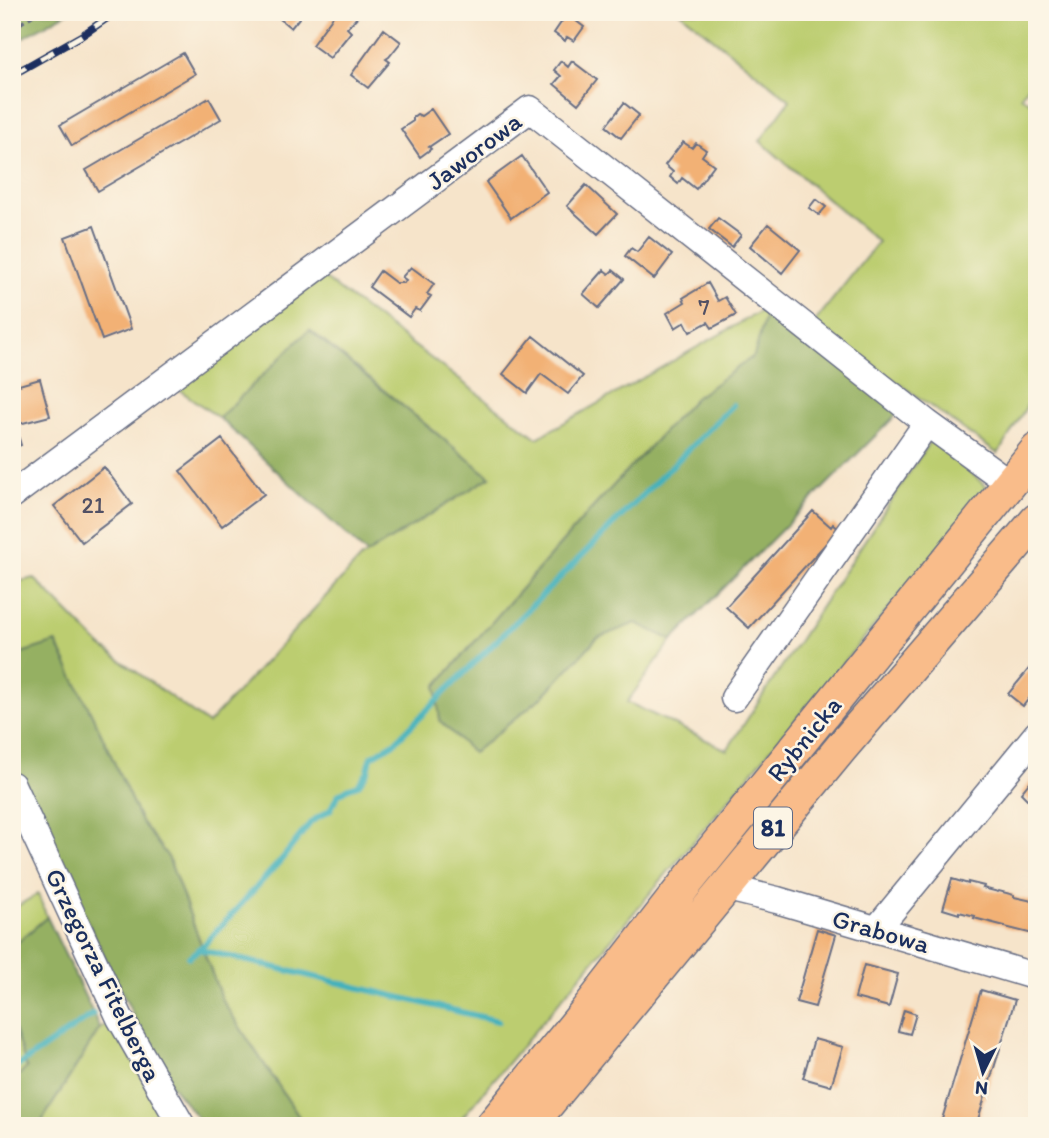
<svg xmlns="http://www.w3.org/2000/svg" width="1049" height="1138" viewBox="0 0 1049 1138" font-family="Itim,sans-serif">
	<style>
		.green { fill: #bccd6f; stroke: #6c7e66; stroke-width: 2 }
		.forest { fill: #95b062; stroke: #587060; stroke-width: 2 }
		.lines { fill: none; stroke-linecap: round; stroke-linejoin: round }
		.stream { stroke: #42b1bc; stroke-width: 6 }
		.building { fill: #f2b174 }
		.minor-casing { stroke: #686e84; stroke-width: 29 }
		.major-casing { stroke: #686e84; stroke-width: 36 }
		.path { stroke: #686e84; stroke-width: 3.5; stroke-dasharray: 5 5; stroke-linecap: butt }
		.minor { stroke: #fff; stroke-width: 26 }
		.major { stroke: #f9bc8a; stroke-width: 33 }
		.rail-casing { stroke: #1b2f5e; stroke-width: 8 }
		.rail { stroke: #fcf5e5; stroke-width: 5; stroke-dasharray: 16; stroke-linecap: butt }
		.labels { text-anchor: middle; stroke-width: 5; stroke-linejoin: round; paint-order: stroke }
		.number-label { font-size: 23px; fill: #515064 }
		.shield { fill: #fcf5e5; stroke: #5e6a86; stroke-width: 2 }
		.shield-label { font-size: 24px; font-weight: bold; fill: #1b2f5e }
		.street-label { font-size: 26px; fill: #1b2f5e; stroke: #fcf5e5 }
	</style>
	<rect width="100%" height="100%" fill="#fcf5e5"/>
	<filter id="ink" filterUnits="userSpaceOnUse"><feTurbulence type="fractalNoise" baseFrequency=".0143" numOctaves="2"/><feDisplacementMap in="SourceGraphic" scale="14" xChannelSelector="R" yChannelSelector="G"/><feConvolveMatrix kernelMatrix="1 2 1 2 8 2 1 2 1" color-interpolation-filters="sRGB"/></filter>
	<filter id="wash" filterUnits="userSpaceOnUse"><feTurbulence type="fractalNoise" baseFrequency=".00686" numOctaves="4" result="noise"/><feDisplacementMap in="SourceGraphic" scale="28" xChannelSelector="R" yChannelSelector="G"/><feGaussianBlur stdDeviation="1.57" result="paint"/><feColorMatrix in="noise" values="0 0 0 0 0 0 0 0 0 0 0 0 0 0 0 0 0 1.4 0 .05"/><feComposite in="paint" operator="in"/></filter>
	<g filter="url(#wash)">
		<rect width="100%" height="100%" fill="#f6e4ca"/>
		<path class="green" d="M680,12H931L938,18L955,17L962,12H1037V73L1021,96L1037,107V389L998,454L814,323L878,242L760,141L790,100Z
			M320,275L537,438L768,307L754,356L695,398L587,514L436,686L473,753L543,696L597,638L636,622L672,640L627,702L727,750L932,438L989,489L455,1126H305L222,1000L168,857L140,820L100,731L56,643L12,656V583L34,578L101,646L208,724L361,558L490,477L310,330L219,418L178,389Z
			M38,894L47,917L12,947V909Z
			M12,1023L27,1068L12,1081Z
			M113,1023L168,1126H46L42,1121L100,1028Z"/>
		<path class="forest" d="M12,12H68L12,44Z
			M768,307L899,412L672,640L636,623L597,638L543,696L473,753L440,721L436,686L587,514L695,398L754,356Z
			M309,330L490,477L367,554L219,418Z
			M56,642L100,731L140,820L168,857L222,1000L305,1126H204L162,1074L23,790L12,764V656Z
			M47,917L100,1028L42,1121L46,1126H12V1081L27,1068L12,1023V947Z"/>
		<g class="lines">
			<path class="stream" d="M198,949L498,1021
				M189,957L205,944L282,859L311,822L330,810L338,795L349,788L358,785L368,771L371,757L394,743L733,405
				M12,1070L93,1014"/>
		</g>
		<g id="blocks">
			<path class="building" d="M275,12H304L291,28L274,14Z
				M336,12H362L347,28L351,32L330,58L312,45Z
				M567,14L584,27L574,41L567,37L565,41L554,33Z
				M384,29L401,42L389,57L386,59L390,62L368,88L351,75Z
				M183,53L195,74L72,146L60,125Z
				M561,61L568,67L572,61L597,80L578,104L554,84L561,76L554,70Z
				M209,98L221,119L98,191L86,170Z
				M624,103L639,115L621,138L606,126Z
				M431,109L448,134L429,147L431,149L420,157L401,129L413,121V117L417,114L421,116Z
				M683,142L692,148L696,143L706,150L702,156L714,165L696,189L682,178L678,184L670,177L673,172L665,165Z
				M522,156L547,192L511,218L486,182Z
				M586,185L617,214L598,234L567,206Z
				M816,199L826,207L819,215L809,208Z
				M718,218L741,235L732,247L709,229Z
				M768,224L800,250L782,273L750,246Z
				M94,226L131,329L102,340L65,237Z
				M649,237L672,255L654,279L625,256L631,248L637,252Z
				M411,267L434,284L427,294L431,296L420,311L415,309L409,317L369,287L380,271L396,283H404L406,280L402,277Z
				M604,270L609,274L613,270L624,279L599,308L583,294Z
				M708,283L718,301L725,297L736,315L712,328L708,322L690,332L685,322L675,328L667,313L685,302L683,298Z
				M533,336L583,376L568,394L541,374L527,393L503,374Z
				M40,379L50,416L15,425L21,445L12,448V387Z
				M222,439L264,494L222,526L180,471Z
				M104,467L132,504L82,542L54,506Z
				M813,511L831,527L833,524L841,531L830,539L749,628L726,607Z
				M1037,659V688L1023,706L1008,694Z
				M1037,773V809L1021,793Z
				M952,879L968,884V882L984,886L983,888L998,892L999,891L1014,895V897L1037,902V935L1005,927V926L974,918L975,916L959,912V914L943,909Z
				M817,929L836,935L815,1007L796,1002Z
				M864,965L898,974L889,1007L855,998Z
				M981,990L1015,1000L976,1126H940Z
				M904,1010L916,1014L910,1034L898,1031Z
				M814,1039L843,1047L831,1086L803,1078Z"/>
		</g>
	</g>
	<g filter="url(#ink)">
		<use href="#blocks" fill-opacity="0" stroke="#686e84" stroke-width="2"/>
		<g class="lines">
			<defs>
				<path id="minor" d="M12,495L530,109L927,423L1011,484
					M734,698L927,423
					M12,785L120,1018L182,1126
					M724,887L777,900L1037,977
					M876,930L1037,734"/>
				<path id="major" d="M492,1126L585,1013L687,882L1037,450
					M529,1126L841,748L1037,520"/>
			</defs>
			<use href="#minor" class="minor-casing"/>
			<use href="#major" class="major-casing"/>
			<path class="path" d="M12,29L38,12"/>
			<use href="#minor" class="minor"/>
			<use href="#major" class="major"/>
			<defs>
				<path id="rail" d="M12,75L81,36L116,12"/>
			</defs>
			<use href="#rail" class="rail-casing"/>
			<use href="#rail" class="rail"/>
		</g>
	</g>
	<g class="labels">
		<g class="number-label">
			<text x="704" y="315">7</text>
			<text x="93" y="513">21</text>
		</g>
		<rect class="shield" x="754" y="807.5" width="38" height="41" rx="5"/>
		<g class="shield-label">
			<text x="773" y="836">81</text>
		</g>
		<g class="street-label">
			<text transform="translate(474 151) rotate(-37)" y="9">Jaworowa</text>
			<text transform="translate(804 739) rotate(-51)" y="9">Rybnicka</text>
			<text transform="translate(881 931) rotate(16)" y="9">Grabowa</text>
			<text transform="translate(104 975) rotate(64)" y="9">Grzegorza Fitelberga</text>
		</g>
	</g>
	<rect width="1049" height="1138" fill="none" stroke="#fcf5e5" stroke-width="42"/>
	<g transform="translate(983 1072) rotate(185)" stroke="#fcf5e5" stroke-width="5" paint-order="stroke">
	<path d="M0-5L12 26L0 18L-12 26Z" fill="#1b2f5e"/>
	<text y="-10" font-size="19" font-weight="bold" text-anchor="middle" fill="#1b2f5e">N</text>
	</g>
</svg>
